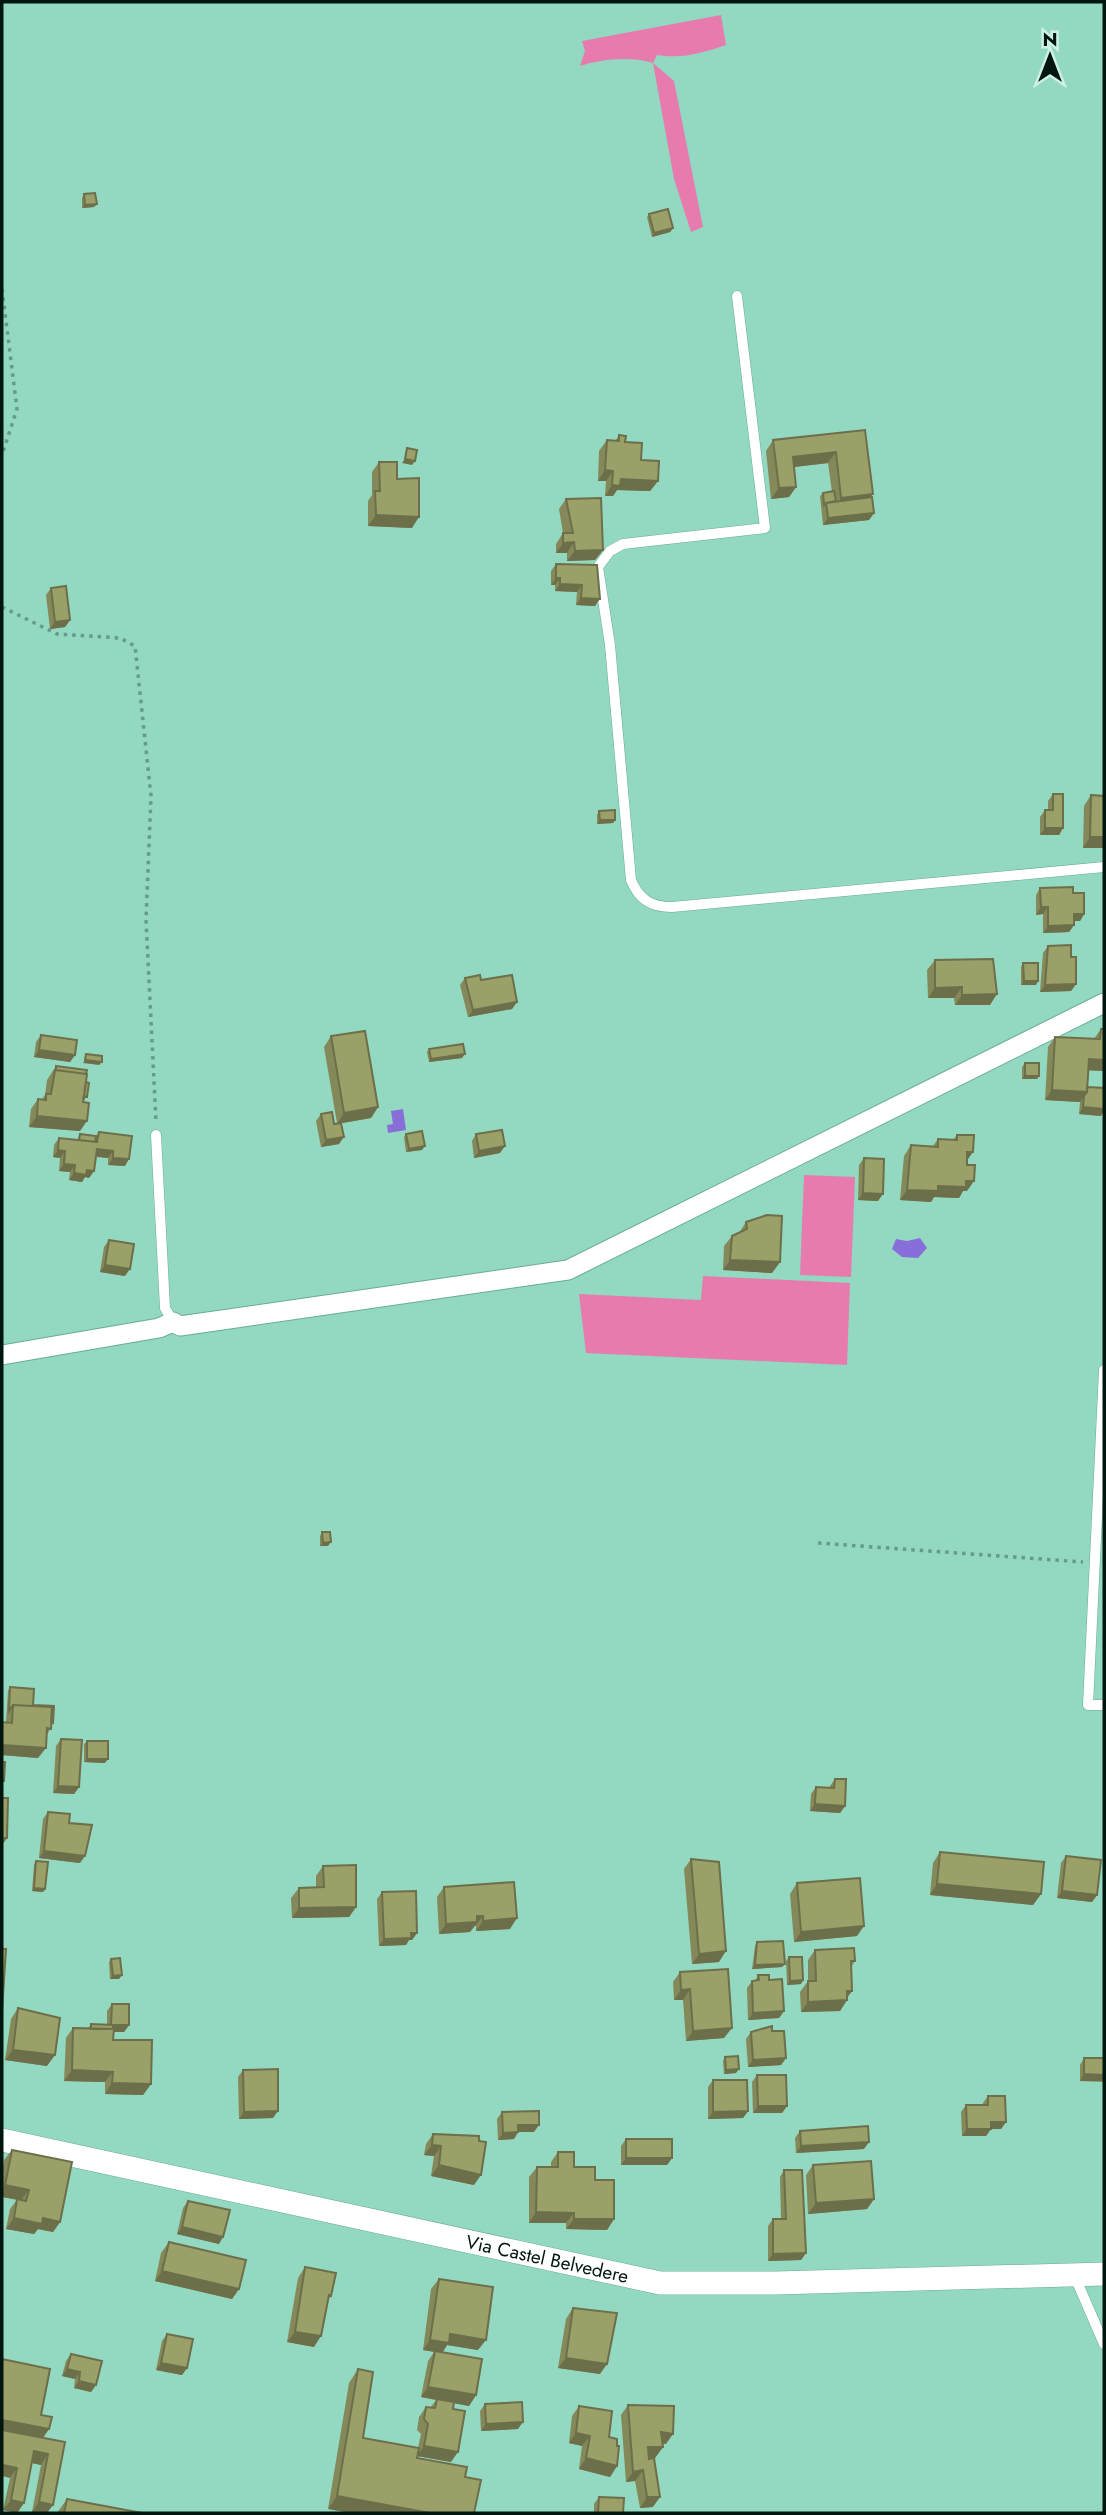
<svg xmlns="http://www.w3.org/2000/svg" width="1106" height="2515" viewBox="0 0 1106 2515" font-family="Jost,sans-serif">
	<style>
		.green { fill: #e77bad }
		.water { fill: #876ed8 }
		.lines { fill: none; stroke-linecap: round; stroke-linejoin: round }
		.service-casing { stroke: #69ac97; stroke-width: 11 }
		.minor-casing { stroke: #69ac97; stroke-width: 21 }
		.tertiary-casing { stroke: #69ac97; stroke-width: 24 }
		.path { stroke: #659b89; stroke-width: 3.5; stroke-dasharray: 3.5 5; stroke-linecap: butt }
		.service { stroke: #fff; stroke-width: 10 }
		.minor { stroke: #fff; stroke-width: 19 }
		.tertiary { stroke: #fff; stroke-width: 23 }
		.wall { fill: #858959 }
		.shaded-wall { fill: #6c6f49 }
		.building { fill: #9b9f68; stroke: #6c6f49; stroke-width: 2 }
		.labels { text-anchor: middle; stroke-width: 7; stroke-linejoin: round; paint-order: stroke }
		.street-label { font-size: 19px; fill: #00160f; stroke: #cff0e5 }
	</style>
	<rect width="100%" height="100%" fill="#93d8c1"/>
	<path class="green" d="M721,15L726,45C702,53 683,59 657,55L653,63L674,81L703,227L691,232L674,179L653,63C632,56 601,59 580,66L585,51L582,41Z
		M804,1175L855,1177L851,1277L800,1275Z
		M703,1276L850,1283L847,1365L586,1353L579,1294L701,1300Z"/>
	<path class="water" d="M403,1109L406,1130L388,1133L387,1125L393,1124L391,1111Z
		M920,1238L927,1248L918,1258L902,1257L892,1249L896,1239L907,1241Z"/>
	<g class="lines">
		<defs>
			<path id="service" d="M737,296L765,528L623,544L610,551L598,567L610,645L631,880C639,899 650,907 672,907L1104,867
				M156,1135L165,1308L173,1322
				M1104,1370L1088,1705H1104
				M1075,2277L1104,2344"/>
			<path id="minor" d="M2,1355L159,1328L173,1322L180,1326L568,1270L1104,1003"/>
			<g id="tertiary">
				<path id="s1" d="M2,2140L660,2283H776L1104,2274"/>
			</g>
		</defs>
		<use href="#service" class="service-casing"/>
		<use href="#minor" class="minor-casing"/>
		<use href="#tertiary" class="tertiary-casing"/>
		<path class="path" d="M2,289L17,409L2,455
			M2,607L57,634L120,638L135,646L151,796L146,920L156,1122
			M818,1543L1083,1562"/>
		<use href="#service" class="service"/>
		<use href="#minor" class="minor"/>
		<use href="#tertiary" class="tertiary"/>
	</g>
	<path class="wall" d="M84,194L94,207L82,208V198Z
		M649,214L673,228L670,232L652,237L647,217Z
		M865,430L871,497L874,513L869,520L823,525L820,496L823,493L832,492L828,463L794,467L796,487L789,497L771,499L766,451L773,440Z
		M619,435L658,481L650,491L617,490L613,496H605L606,481H598L599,451L607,440L615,441Z
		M379,462L412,528L368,526V501L372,495V472Z
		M566,499L603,550L595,560L567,561V553H556V544L563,533L559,509Z
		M556,564L597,565L595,606L576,605L577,592L555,591V585H551V571Z
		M51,588L70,620L65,627L50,629L46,595Z
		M1053,794L1063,828L1059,835H1040V817L1045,810H1048V801Z
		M1091,795L1104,848H1083L1084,806Z
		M599,811L615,820L613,823L597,824V815Z
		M1040,888L1073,893L1084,914L1080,921H1074V925L1069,932L1043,933V914L1036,915V895Z
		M1048,946L1071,957L1076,984L1071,991L1040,992L1043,953Z
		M935,960L990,1005H955L954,998H928L927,970Z
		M1023,963L1036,985H1021V967Z
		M465,978L481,980L517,1002L512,1009L468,1017L460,985Z
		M1101,1029H1104V1071L1088,1070L1087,1087L1101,1116L1079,1114L1080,1102L1045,1100L1048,1047L1055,1037L1094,1039Z
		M41,1035L75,1055L70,1062L34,1057L36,1042Z
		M331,1036L378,1107L371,1118L341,1123L339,1144L321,1147L316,1121L321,1114L334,1124L337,1123L324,1047Z
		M429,1049L462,1058L429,1062L427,1052Z
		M1025,1063L1039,1076L1037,1079H1022V1067Z
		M56,1066L86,1082L85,1100H83L80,1131L29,1127L31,1109L38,1099H42L45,1095L47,1080Z
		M99,1132L125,1166L108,1165V1158L96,1157L94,1171L89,1178L85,1177L82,1182L69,1180L70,1172L59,1171L60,1158L53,1157L54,1145L59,1138L77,1140L80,1134L96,1136Z
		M406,1134L422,1150L406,1152L404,1137Z
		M476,1134L500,1153L474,1158L472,1141Z
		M957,1135L967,1160V1191H963L959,1198L934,1197L931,1202L900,1200L904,1156L911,1145L933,1146L938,1139L953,1140Z
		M864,1158L878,1201L858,1200L859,1165Z
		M746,1222L780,1262L772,1273L723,1270L724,1246L732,1236L739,1233Z
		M109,1240L125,1276L100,1272L104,1247Z
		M322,1532L328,1546H320V1536Z
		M10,1687L53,1723L47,1735L38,1758L2,1755V1722L6,1723L8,1691Z
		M61,1739L79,1787L74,1794L53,1793L56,1746Z
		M87,1741L105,1763L84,1762V1744Z
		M835,1779L845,1806L840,1813L810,1811L811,1794L816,1787L830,1788V1786Z
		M48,1812L69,1823L80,1863L39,1858L43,1819Z
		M940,1852L1041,1894L1033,1905L930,1895L933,1863Z
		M1066,1856L1097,1895L1092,1902L1057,1898L1061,1863Z
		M691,1859L719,1962L692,1964L684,1869Z
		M36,1861L45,1889L43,1892L32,1891L34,1865Z
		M323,1866L356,1907L349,1917L292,1918L291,1898L299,1888L316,1887V1876Z
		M797,1883L857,1936L794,1942L790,1894Z
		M444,1887L510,1929L476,1931V1926H474L470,1932L439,1934L437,1897Z
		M382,1892L417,1933L412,1940H409L406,1945L379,1946L377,1899Z
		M757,1942L785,1964L782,1967L752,1969L755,1946Z
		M815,1950L855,1961L851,1967L852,1991L847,1998V2000L840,2011L801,2012L800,1992L808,1981V1960Z
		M789,1957L803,1980L801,1984L787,1985L786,1961Z
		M111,1959L119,1979H110L109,1962Z
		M680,1972L724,2038L686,2041L683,2000H674L673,1982Z
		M758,1975L769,1980L784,2011L779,2018L748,2020L747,1988L752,1981H755Z
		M112,2004L129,2025L124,2032H114L113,2040L151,2084L143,2095L105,2094V2082L64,2081L66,2038L73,2028H88L91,2024H107V2011Z
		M18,2008L47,2066L5,2060L11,2019Z
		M772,2031L786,2058L781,2065L748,2067L746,2039L751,2032Z
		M725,2057L736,2073L724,2074L723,2061Z
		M1084,2058L1104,2082L1080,2081V2065Z
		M243,2070L273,2118L239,2119L238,2077Z
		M757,2075L787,2106L782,2113H753L752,2082Z
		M713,2080L748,2111L743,2118L708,2119V2087Z
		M988,2096L1006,2122L1001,2129H991L986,2136H962L961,2112L966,2105H983V2103Z
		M502,2112L534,2132H518L514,2139L498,2140L497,2119Z
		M800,2131L864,2149L796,2153L795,2138Z
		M433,2134L474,2185L431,2176L434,2156L424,2155L426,2144Z
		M626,2139L672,2158L667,2165H621V2146Z
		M12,2150L60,2222L53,2232L38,2229L34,2234L6,2229L10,2209L17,2200L2,2197V2174L4,2160Z
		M558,2152L574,2167L595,2180L614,2219L607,2230L566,2229V2223H529V2177L537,2167H551V2162Z
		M813,2165L874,2199L867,2209L808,2214L806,2175Z
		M784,2170L806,2253L801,2260L768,2261V2226L773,2219H781L780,2177Z
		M188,2201L219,2244L177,2234L183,2208Z
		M169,2242L239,2289L232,2299L155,2281L161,2253Z
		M305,2267L331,2296L327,2301L314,2347L287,2342L298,2278Z
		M439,2279L478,2350L447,2345L443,2352L476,2395L469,2406L454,2403L451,2462L417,2456L328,2509L349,2383L358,2369L363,2438L418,2448L421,2434L417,2430L419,2417L426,2407H431L436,2400L421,2397L428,2361L434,2352L423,2350L431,2289Z
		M573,2308L600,2374L558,2368L566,2319Z
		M167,2334L187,2368L182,2375L156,2370L162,2341Z
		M71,2354L96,2385L91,2392L74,2388L75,2379L62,2376L66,2361Z
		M485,2404L518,2429L481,2431L480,2411Z
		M628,2405L666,2444H662L663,2447L655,2458H649L653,2507L640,2508L635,2481L626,2482L621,2415Z
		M579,2406L609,2437L617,2466L610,2477L579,2469L582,2446L569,2443L572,2416Z
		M41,2415L49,2429L43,2438L65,2442L53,2505L32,2512L41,2465L32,2463L24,2503L17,2513L3,2510L10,2478Z
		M599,2497L623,2513H594V2504Z
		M67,2499L64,2513H57Z"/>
	<path class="shaded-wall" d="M97,204L94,207L82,208L85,205Z
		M673,228L670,232L652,237L654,233Z
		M836,452L828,463L786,468L793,457Z
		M405,459L415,461L412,465L402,463Z
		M605,470L613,471L606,481H598Z
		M621,479L658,481L650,491L617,490L613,496H605L612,485Z
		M796,487L789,497L771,499L779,488Z
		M873,494L866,504L834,508L841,498Z
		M874,513L869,520L823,525L828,518Z
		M376,515L419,517L412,528L368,526Z
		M574,542L567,553H556L563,543Z
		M603,550L595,560L567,561L575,551Z
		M556,578H560L555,585H551Z
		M560,584L582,585L577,592L555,591Z
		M581,598L600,599L595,606L576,605Z
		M70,620L65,627L50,629L55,622Z
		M600,820H615L613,823L597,824Z
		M1045,828H1063L1059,835H1040Z
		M1090,837H1104V848H1083Z
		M1041,907H1048L1043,914L1036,915Z
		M1074,914H1084L1080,921H1069Z
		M1074,925L1069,932L1043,933L1048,926Z
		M1024,981H1038L1036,985H1021Z
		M1076,984L1071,991L1040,992L1045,985Z
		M962,987L954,998H928L935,988Z
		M997,994L990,1005H955L962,995Z
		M517,1002L512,1009L468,1017L473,1010Z
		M39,1050L75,1055L70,1062L34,1057Z
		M465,1054L462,1058L429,1062L431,1059Z
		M1089,1059L1104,1060V1071L1081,1070Z
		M85,1060L102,1062L99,1065L83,1063Z
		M1025,1076H1039L1037,1079H1022Z
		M1052,1090L1087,1092L1080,1102L1045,1100Z
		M378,1107L371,1118L337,1124L344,1113Z
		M1083,1107L1104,1109V1111L1101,1116L1079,1114Z
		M37,1116L87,1121L80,1131L29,1127Z
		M344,1137L339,1144L321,1147L326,1140Z
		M425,1146L422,1150L406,1152L409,1149Z
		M505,1146L500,1153L474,1158L479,1151Z
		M97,1149L113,1151L108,1158L92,1156Z
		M58,1150L65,1151L60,1158L53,1157Z
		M967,1152H973L966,1162Z
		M113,1158L129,1159L125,1166L108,1165Z
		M64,1164L75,1165L70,1172L59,1171Z
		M87,1170L94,1171L89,1178L85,1177L82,1182L69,1180L74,1173Z
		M966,1181H974L967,1191H963L959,1198L934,1197L931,1202L900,1200L907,1190L938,1186Z
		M863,1193L883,1194L878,1201L858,1200Z
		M730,1260L780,1262L772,1273L723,1270Z
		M105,1265L130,1269L125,1276L100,1272Z
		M331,1542L328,1546H320L323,1543Z
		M2,1745L46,1748L38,1758L2,1755Z
		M87,1759H108L105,1763L84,1762Z
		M58,1786L79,1787L74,1794L53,1793Z
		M815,1804L845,1806L840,1813L810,1811Z
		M2,1838H7L2,1845Z
		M44,1851L85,1856L80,1863L39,1858Z
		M937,1884L1041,1894L1033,1905L930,1895Z
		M34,1888L45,1889L43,1892L32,1891Z
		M1062,1891L1097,1895L1092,1902L1057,1898Z
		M356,1907L349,1917L292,1918L299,1908Z
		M477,1916H483L470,1932L439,1934L446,1924Z
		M517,1918L510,1929L476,1931L483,1921Z
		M864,1926L857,1936L794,1942L801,1932Z
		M411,1933H417L412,1940H409L406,1945L379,1946L384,1939Z
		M726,1951L719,1962L692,1964L699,1954Z
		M785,1964L782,1967L752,1969L755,1965Z
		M122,1975L119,1979H110L113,1976Z
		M803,1980L801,1984L787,1985L790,1981Z
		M690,1989L683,2000H674L681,1990Z
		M847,1991H852L845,2000H847L840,2011L801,2012L808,2002Z
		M784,2011L779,2018L748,2020L753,2013Z
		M111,2025H129L124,2032H107Z
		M732,2028L724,2038L686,2041L693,2031Z
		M13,2050L55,2055L47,2066L5,2060Z
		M786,2058L781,2065L748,2067L753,2060Z
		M739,2069L736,2073L724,2074L726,2070Z
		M72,2070L113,2072L105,2082L64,2081Z
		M1084,2074L1104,2075V2081H1080Z
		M112,2083L151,2084L143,2095L105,2094Z
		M758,2106H787L782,2113H753Z
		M278,2111L273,2118L239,2119L244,2112Z
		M748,2111L743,2118L708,2119L713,2112Z
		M991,2122H1006L1001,2129H986Z
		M518,2125H539L534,2132H518L514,2139L498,2140L503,2133Z
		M967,2129H991L986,2136H962Z
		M869,2142L864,2149L796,2153L801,2146Z
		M432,2145L441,2146L434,2156L424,2155Z
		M626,2158H672L667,2165H621Z
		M439,2165L481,2175L474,2185L431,2176Z
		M5,2185L29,2190L21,2200L2,2197V2189Z
		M874,2199L867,2209L808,2214L816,2203Z
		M536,2212L574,2213L566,2223H529Z
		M14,2218H43L60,2222L53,2232L38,2229L34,2234L6,2229Z
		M574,2219H614L607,2230L566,2229Z
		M182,2227L223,2237L219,2244L177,2234Z
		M806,2253L801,2260L768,2261L773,2254Z
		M162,2271L239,2289L232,2299L155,2281Z
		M295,2332L321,2336L314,2347L287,2342Z
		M450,2334L486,2340L478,2350L447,2345L442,2353L423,2350L430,2340Z
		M566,2358L607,2364L600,2374L558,2368Z
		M161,2363L187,2368L182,2375L156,2370Z
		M67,2369L80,2372L75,2379L62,2376Z
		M79,2381L96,2385L91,2392L74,2388Z
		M428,2387L476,2395L469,2406L421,2397Z
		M2,2420L49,2429L39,2443L2,2436Z
		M523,2422L518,2429L481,2431L486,2424Z
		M661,2432L673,2434L666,2444L654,2442Z
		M576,2433L590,2436L582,2446L569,2443Z
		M424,2446L458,2452L451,2462L417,2456Z
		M648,2447H663L655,2458H641Z
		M34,2451L48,2454L41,2465L27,2462Z
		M586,2458L617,2466L610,2477L579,2469Z
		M3,2465L17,2468L10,2478L2,2476V2466Z
		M643,2470L635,2481L626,2482L633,2472Z
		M337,2496L430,2513H349L328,2509Z
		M647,2497H660L653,2507L640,2508Z
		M11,2500L24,2503L17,2513L3,2510Z
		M39,2502L53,2505L47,2513L32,2512Z"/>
	<path class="building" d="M95,193L97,204L85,205L84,194Z
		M668,209L673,228L654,233L649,214Z
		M865,430L873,494L841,498L836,452L793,457L796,487L779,488L773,440Z
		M619,435L626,436L625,442L642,443L641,460L659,461L658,481L621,479L620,486L612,485L613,471L605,470L607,440L619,441Z
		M407,448L417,450L415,461L405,459Z
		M379,462H397V479L419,478V517L376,515L375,491H380Z
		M834,491L836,501L826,503L824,505L823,493Z
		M872,497L874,513L828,518L826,503Z
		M601,498L603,550L575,551L574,542L563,543V533H573L566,499Z
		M556,564L597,565L600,599L581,598L582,585L560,584V578H556Z
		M66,586L70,620L55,622L51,588Z
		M1053,794H1063V828H1045V810H1053Z
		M1091,795L1104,796V837H1090Z
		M615,810V820H600L599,811Z
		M1073,887V893H1084V914H1074V925L1048,926V907H1041L1040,888Z
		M1071,945V957H1076V984L1045,985L1048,946Z
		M993,959L997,994L962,995V987L935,988V960Z
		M1023,963H1038V981H1024Z
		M480,975L481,980L512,975L517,1002L473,1010L465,978Z
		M1101,1029H1104V1060L1089,1059L1087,1092L1052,1090L1055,1037L1100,1039Z
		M365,1031L378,1107L344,1113L331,1036Z
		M41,1035L77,1040L75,1055L39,1050Z
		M463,1044L465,1054L431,1059L429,1049Z
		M86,1054L102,1056V1062L85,1060Z
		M1025,1063H1039V1076H1025Z
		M56,1066L87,1070L86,1074L56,1070Z
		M55,1070L87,1074L83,1102L89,1103L87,1121L37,1116L38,1099L46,1100V1094H51Z
		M86,1082L89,1083L87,1097L84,1096Z
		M1087,1087L1104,1088V1109L1083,1107L1084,1096L1087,1092Z
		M332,1112L334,1124L341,1123L344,1137L326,1140L321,1114Z
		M502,1130L505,1146L479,1151L476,1134Z
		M422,1131L425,1146L409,1149L406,1134Z
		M99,1132L132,1136L129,1159L113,1158V1151L97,1149L94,1171L87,1170L86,1175L74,1173L75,1165L64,1164L65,1151L58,1150L59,1138L97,1142Z
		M80,1134L96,1136L95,1142L79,1140Z
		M957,1135H974L973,1152H967V1165H975L974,1181H966V1187L938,1186V1191L907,1190L911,1145L938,1147V1139L957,1140Z
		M864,1158L884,1159L883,1194L863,1193Z
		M767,1215L782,1216L780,1262L730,1260L732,1236L747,1229L746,1222Z
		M109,1240L134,1244L130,1269L105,1265Z
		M322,1532H330L331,1542L323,1543Z
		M10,1687L34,1689L33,1705L54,1706L53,1723L51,1722L52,1707L13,1705L9,1711Z
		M13,1705L52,1707L51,1729L47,1728L46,1748L2,1745V1722L12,1723Z
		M61,1739L82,1740L79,1787L58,1786Z
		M87,1741H108V1759H87Z
		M2,1762H5L4,1781H2Z
		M835,1779H846L845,1806L815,1804L816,1787L834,1788Z
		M2,1798H8L7,1838H2Z
		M48,1812L70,1814L69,1823L92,1825L85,1856L44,1851Z
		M940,1852L1044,1862L1041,1894L937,1884Z
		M1066,1856L1101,1860L1097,1895L1062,1891Z
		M691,1859L719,1862L726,1951L699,1954Z
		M36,1861L48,1862L45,1889L34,1888Z
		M356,1865V1907L299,1908V1888L324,1887L323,1866Z
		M860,1878L864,1926L801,1932L797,1883Z
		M514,1882L517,1918L483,1921V1916H477V1922L446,1924L444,1887Z
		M416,1891L417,1933H411V1938L384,1939L382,1892Z
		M783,1941L785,1964L755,1965L757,1942Z
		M854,1948L855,1961H851L852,1991H847V2000L808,2002V1981H816L815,1950Z
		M2,1949H6L2,2011Z
		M789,1957H802L803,1980L790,1981Z
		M120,1958L122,1975L113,1976L111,1959Z
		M728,1969L732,2028L693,2031L690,1989L681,1990L680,1972Z
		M758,1975H769V1980L782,1979L784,2011L753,2013L752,1981L759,1980Z
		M112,2004H129V2025H111Z
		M18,2008L60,2018L55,2055L13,2050Z
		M91,2024L113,2025V2029H91Z
		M772,2026V2031H784L786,2058L753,2060L751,2032Z
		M73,2028L114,2029L113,2040H152L151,2084L112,2083L113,2072L72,2070Z
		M738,2056L739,2069L726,2070L725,2057Z
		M1084,2058H1104V2075L1084,2074Z
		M278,2069V2111L244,2112L243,2070Z
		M757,2075H786L787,2106H758Z
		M713,2080H747L748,2111L713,2112Z
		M988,2096H1005L1006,2122H991V2129H967L966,2105H988Z
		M539,2111V2125H518V2132L503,2133L502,2112Z
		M868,2126L869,2142L801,2146L800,2131Z
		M433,2134L479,2136V2141L486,2142L481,2175L439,2165L441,2146L432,2145Z
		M626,2139H672V2158H626Z
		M12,2150L72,2162L60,2222L43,2218L42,2224L14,2218L17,2199L26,2201L29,2190L5,2185Z
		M558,2152H574V2167H595V2180H614V2219H574V2213L536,2212L537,2167H558Z
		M871,2161L874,2199L816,2203L813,2165Z
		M784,2170H802L806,2253L773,2254V2219H786Z
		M188,2201L230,2210L223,2237L182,2227Z
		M169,2242L246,2260L239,2289L162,2271Z
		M305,2267L336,2273L331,2296L329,2295L321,2336L295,2332Z
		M439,2279L493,2287L486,2340L450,2334L449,2343L430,2340Z
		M573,2308L617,2313L607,2364L566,2358Z
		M167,2334L193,2339L187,2368L161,2363Z
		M435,2351L482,2359L476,2395L428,2387Z
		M71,2354L102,2361L96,2385L79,2381L80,2372L67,2369Z
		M2,2359L50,2369L41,2415L52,2417L49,2429L2,2420Z
		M358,2369L373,2372L363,2438L419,2448L417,2458L467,2467L465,2477L481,2480L474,2513H430L337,2496Z
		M437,2399L454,2402L453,2409L465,2411L458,2452L424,2446L428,2424L424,2419L426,2407L435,2408Z
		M522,2402L523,2422L486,2424L485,2404Z
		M628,2405L674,2406L673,2434L661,2432L663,2447H648L649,2459L654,2458L660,2497H647L643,2470L633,2472Z
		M579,2406L612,2411L609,2437L617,2439V2446H619L617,2466L586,2458L590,2436L576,2433Z
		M2,2430L65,2442L53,2505L39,2502L48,2454L34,2451L24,2503L11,2500L17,2468L3,2465L2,2470Z
		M599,2497L624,2498L623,2513H598Z
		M67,2499L142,2513H64Z"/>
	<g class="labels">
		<g class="street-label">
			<text dy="7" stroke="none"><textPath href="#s1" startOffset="558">Via Castel Belvedere</textPath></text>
		</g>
	</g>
	<rect width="1106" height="2515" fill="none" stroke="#00160f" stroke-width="7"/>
	<g transform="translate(1050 56)" stroke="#cff0e5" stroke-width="5" paint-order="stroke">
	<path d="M0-5L12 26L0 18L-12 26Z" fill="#00160f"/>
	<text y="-10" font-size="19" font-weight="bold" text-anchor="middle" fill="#00160f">N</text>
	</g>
</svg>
